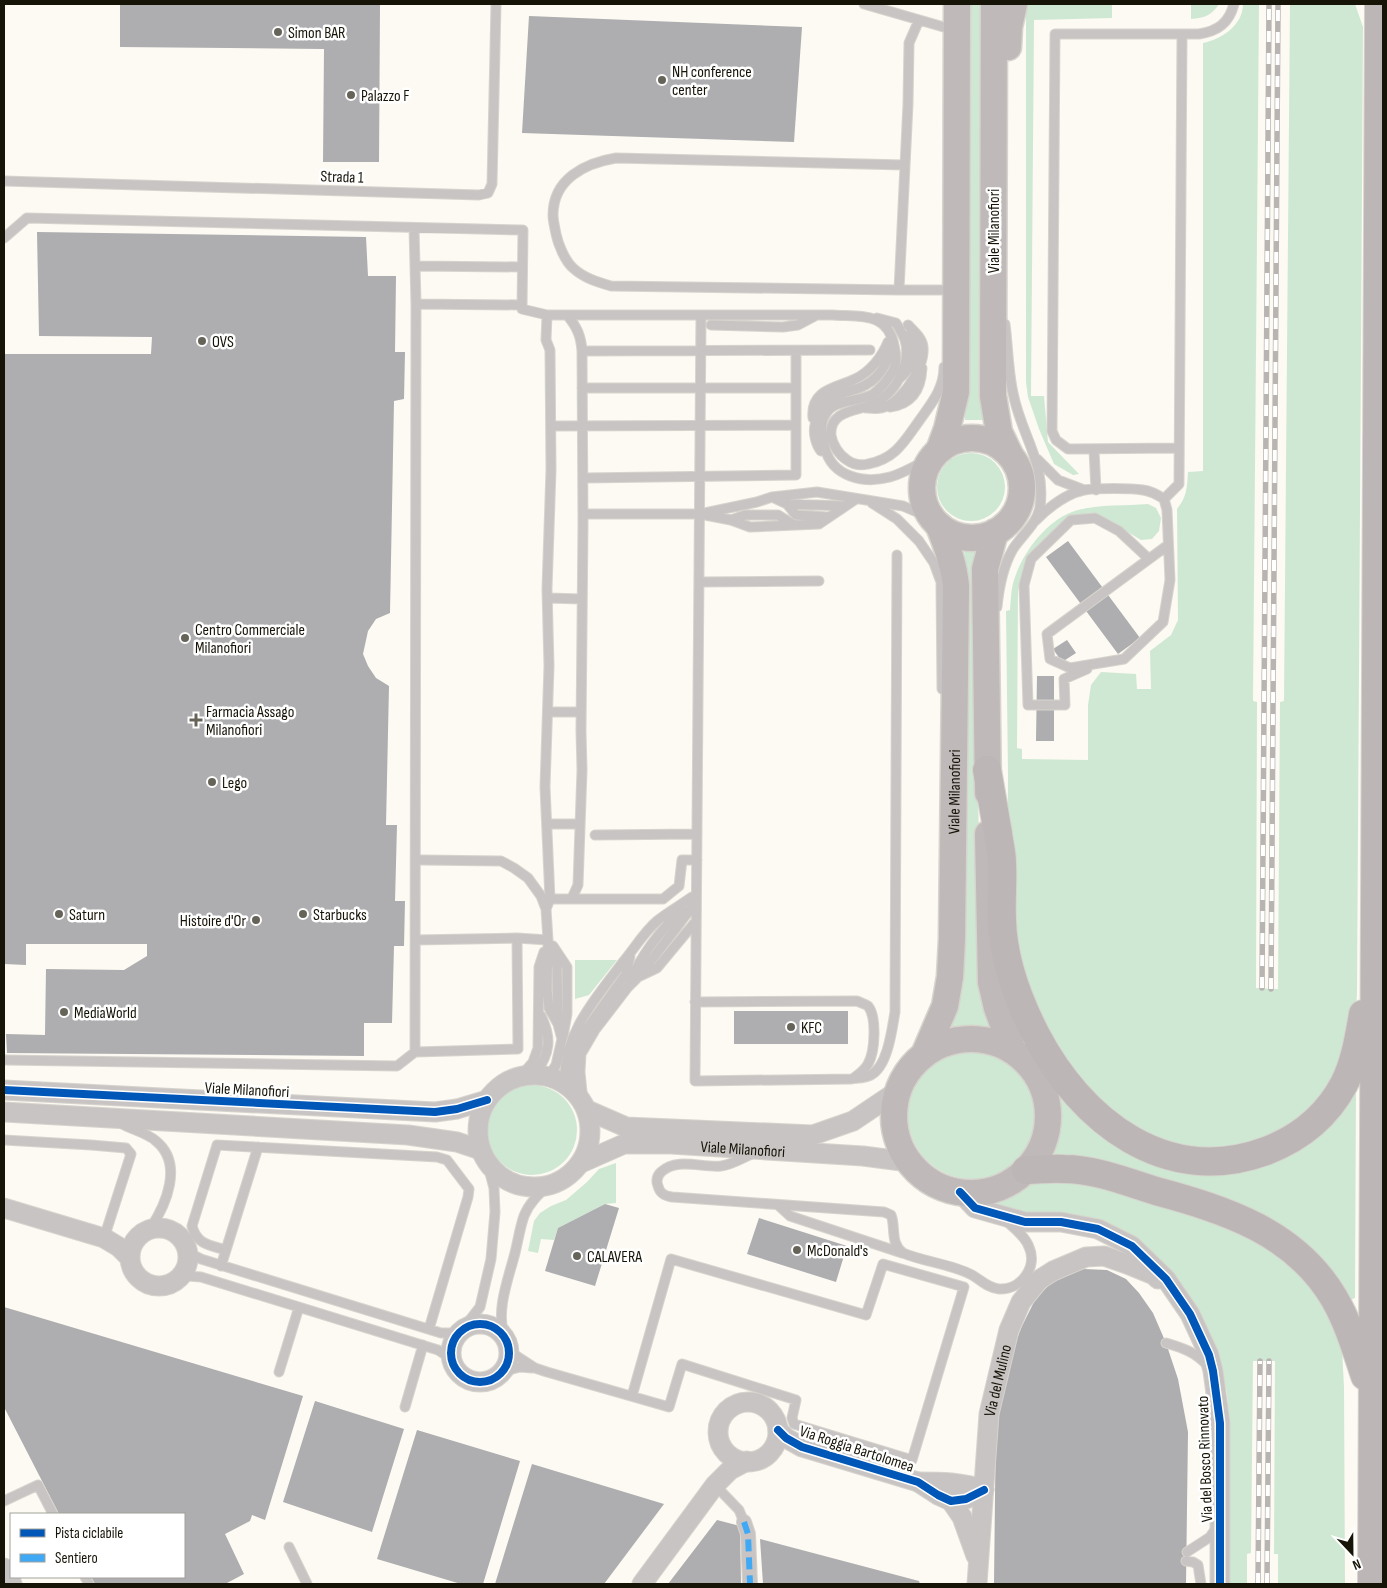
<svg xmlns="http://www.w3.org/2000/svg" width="1387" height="1588" viewBox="0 0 1387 1588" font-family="'Sofia Sans Condensed',sans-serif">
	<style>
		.green { fill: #cfe8d3 }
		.building { fill: #aeadaf }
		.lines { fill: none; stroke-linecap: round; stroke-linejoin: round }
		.service-casing { stroke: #d6d4cd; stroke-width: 11 }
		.pedestrian-casing { stroke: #d6d4cd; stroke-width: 16 }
		.minor-casing { stroke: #d6d4cd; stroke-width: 21 }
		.secondary-casing { stroke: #d6d4cd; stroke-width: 29 }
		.motorway-casing { stroke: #d6d4cd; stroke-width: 30 }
		.service { stroke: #c9c4c4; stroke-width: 9 }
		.pedestrian { stroke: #c9c4c4; stroke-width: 14 }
		.minor { stroke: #c9c4c4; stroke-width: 19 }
		.secondary { stroke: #bfb9b9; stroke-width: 26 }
		.motorway { stroke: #bdb6b6; stroke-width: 28 }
		.rail-casing { stroke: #b8b4b1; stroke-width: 5.5 }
		.rail { stroke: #fff; stroke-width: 4; stroke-dasharray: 11; stroke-linecap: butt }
		.quiet { stroke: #3fa9f5; stroke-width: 6; stroke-dasharray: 12 6; stroke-linecap: butt }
		.cycleway-casing { stroke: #fff; stroke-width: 11 }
		.cycleway { stroke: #0057b8; stroke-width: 8 }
		.poi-dot { fill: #666459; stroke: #fff; stroke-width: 2 }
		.labels { text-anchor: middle; stroke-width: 5; stroke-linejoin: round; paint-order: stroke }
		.poi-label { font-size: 16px; fill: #161307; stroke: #fff; text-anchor: start }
		.street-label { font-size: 16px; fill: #161307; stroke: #fff }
	</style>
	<rect width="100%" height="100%" fill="#fcfaf2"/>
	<path class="green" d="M968,4H986L983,420H965Z
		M1028,4H1112V18L1034,20L1031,396H1044L1048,442L1079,474L1073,475L1054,464L1039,429L1028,397L1026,382V10Z
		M1191,4H1219C1212,15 1205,18 1191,19Z
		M1243,4H1259L1253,701L1257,702L1256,988L1278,989L1280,702L1284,701L1290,4H1355L1363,27L1357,993L1355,1025L1343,1069L1302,1124L1220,1153L1154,1142L1088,1093L1039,1023L1007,915L1008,775L1006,611L1010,610C1011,600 1011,589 1014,580C1022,554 1045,522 1072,512C1092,504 1126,506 1148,504L1156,508L1161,518L1159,531L1152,539L1141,540L1098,514L1070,519L1029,560L1022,573L1018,592L1017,748L1022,749V759L1088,760V705L1091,685L1101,672L1136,674L1137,689H1151L1150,651L1171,635L1178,620L1177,509C1187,497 1187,487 1188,472L1203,471V43C1222,39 1243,25 1243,4Z
		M937 487a34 34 0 1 1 68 0a34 34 0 1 1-68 0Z
		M963,546L977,547L974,570L981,954L999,1035C980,1029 964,1030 945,1033L962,983L967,569Z
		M575,960H617L589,995L575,999Z
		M1006,975L1065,1094L1205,1170L1356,1090L1355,1298L1350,1300L1303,1250L1049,1162L1055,1150L1057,1138V1101L1053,1085L1043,1069L1019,1040Z
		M908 1115a64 64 0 1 1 128 0a64 64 0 1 1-128 0Z
		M487 1130a45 45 0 1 1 90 0a45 45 0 1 1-90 0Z
		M616,1163V1203L605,1204L558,1228L554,1240L541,1239L538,1253L528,1251L534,1221L540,1213L551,1206L566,1200L587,1182L599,1169Z
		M1031,1180H1080L1224,1220L1279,1250L1321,1295L1342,1349L1344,1387L1345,1584H1278V1554H1274L1275,1361H1253L1251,1553L1247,1554V1584H1229V1419L1227,1394L1222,1369L1214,1345L1202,1316L1184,1287L1156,1257L978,1202L1012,1192Z"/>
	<path class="building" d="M120,4H380L379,162H323L324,49L120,47Z
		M529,16L802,27L794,142L522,133Z
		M37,232L366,237L368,276H396L395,352H405L404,399L394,401L390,613L376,619L368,631L363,654L368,666L376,678L389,686L386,825H397L395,901H405L404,946H394L392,1023H364V1056L7,1053L6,1034L45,1035L46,969L124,970L147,956V944H26V965L4,964V354H151L152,337L39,336Z
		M1068,541L1140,638L1118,654L1046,557Z
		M1067,640L1076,653L1062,662L1053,649Z
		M1037,676H1054V741H1036Z
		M734,1011H848V1044H734Z
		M605,1204L619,1208L595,1286L545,1271L558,1228Z
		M759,1218L847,1246L836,1282L747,1254Z
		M1084,1269L1107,1270L1126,1279L1139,1293L1153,1313L1166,1343L1178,1379L1188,1432L1186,1584H994L996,1415L1009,1359L1022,1326L1036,1298L1053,1281L1067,1273Z
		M4,1307L303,1396L265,1520L252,1515L250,1521L225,1534L244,1574L225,1584H95L91,1577H184V1514H59L4,1407Z
		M315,1401L404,1429L372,1532L283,1502Z
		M417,1430L520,1461L483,1584H461L377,1559Z
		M532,1464L664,1504L604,1584H495Z
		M717,1520L740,1526L741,1584H668Z
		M760,1539L919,1581L920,1584H763Z"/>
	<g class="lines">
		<defs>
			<path id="service" d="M864,4L954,30
				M919,20L909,43L908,104L899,290H953
				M4,181L479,195L488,193L492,184L496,4
				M414,228L416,304L522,305
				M4,238L27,218L523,230L522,309L547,315H833C861,317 887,312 894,345C896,353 897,364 893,371C888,379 881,389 873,394C858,403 834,398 825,415C819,425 822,438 825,448C832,477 864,484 890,477C905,473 918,464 932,457
				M415,266L522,267
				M899,290L611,286C597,282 584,278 573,268C565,261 558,244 556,234C555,228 553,221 553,215C553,179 585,163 616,158L904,165
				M547,315L546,340L550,350L551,470L547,589L549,666L545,787L550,899L546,909L548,940L547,990L549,1008L558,1024
				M567,315C577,327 581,336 582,351L583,523L581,731L582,770L578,885L572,898
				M701,315L695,1081L851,1079C858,1078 866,1078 871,1075C888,1066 892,1029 895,1012L897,555
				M877,318L896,323C899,328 903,334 905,340C912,364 895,394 873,404C858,411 829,410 831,435C832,444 839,455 847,460C854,465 860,466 868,464C895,459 904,442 919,421C931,404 944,389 944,367
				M711,325L783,327L798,325L815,316
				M582,351L870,350
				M900,378C915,364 920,352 911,332
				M582,388H796
				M890,407C912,404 921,389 922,368
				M866,408C871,408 877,409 881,408C901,404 925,367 923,347C922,338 915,332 908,325
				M813,418C810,389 837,388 855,379C870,372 882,357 888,342
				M551,426L796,425
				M1179,448L1068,449L1056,440L1052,431L1055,34H1199C1218,31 1229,23 1234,4
				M1094,450L1096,490
				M821,451C816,445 813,433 815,425C817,416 819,408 826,401C835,394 848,392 859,388C876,382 889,365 890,347
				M1037,459L1058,480L1084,490
				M583,478L796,475V351
				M772,497L787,504L796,515L828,517
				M1164,499L1179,484L1182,34
				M872,503L897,519L919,541L934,563L941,582L942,689
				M787,504L844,506
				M583,514H700L757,502L772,497L817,492L903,506L931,518
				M705,515L731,520L750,527L819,524L856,499
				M731,520L745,515H778L794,525
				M1035,521C1048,508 1065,494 1084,490C1095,488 1132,488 1143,490C1151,491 1158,495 1164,499L1167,510L1170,580L1163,622L1124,659L1070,668L1050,659L1047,634L1168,545
				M699,582L819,581
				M548,598L582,599
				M997,607C999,587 1003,566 1013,549C1022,535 1037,524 1040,507C1046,462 1021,435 1013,393C1008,371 1008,347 1005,324
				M1087,669L1064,679L1065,705H1028L1024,585L1031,559L1071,520L1095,518L1119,531L1149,559
				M548,712H581
				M547,824H579
				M595,835L697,834
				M421,860L501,861L514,868L528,878L541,896L546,909
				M550,899H663L679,886L682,860H697
				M415,940L517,938
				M553,946L567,967V1014L563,1036
				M640,975L696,902
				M630,982C643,951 660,933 682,908
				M695,1002L857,1001C861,1003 865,1004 868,1006C877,1017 875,1052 868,1064C865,1070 859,1074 854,1078
				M415,1052L416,304
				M4,1060L397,1066L415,1052L518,1049L517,938L548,940
				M535,1074C550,1054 552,1038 541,1016
				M521,1076L533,1062L538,1048L539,967L544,952
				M549,1076L556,1065L562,1039L558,1024L557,967L550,947
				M565,1083C562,1035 596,998 623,962C634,949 644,932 657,921C668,912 681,905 692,897
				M576,1092L573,1070L575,1053L586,1030L626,974L630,956
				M583,1102L580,1072L581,1054L595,1030L628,987L638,977L657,968L696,921
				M122,1124C131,1129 149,1134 156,1141C184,1164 166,1205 150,1229
				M4,1140L91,1145L126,1148L131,1154L104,1238
				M754,1153C744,1157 732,1165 721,1166C702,1168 677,1157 661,1172C657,1176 656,1181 658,1186C660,1194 665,1196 672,1197L884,1212L891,1215L892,1218C895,1230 891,1244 903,1253C924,1262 952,1264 972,1275C981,1280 988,1288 999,1289C1021,1290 1038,1267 1029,1247C1025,1236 1014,1228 1006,1221
				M778,1205L790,1216L902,1253
				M186,1245L193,1255L201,1259L441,1333H451L462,1330L480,1307L491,1259L495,1212L494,1188L487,1162
				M226,1250C210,1245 197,1245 192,1226L217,1145L437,1157L447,1160L469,1189L468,1197L429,1329
				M221,1266L258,1147
				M172,1283L188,1276L201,1277L438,1350L447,1356L453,1363
				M504,1337C496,1309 508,1280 515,1253C518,1241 520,1227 524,1216C529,1203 539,1194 548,1186
				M1166,1343C1183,1348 1195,1352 1207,1365
				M509,1351L535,1368L547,1372L669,1407L682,1364L796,1400L792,1418L794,1424L912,1460L964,1287L883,1264L866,1315L671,1259L632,1396
				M279,1372L299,1307
				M501,1372L520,1367L532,1368
				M405,1407L423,1345
				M715,1485L739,1510L744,1522
				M4,1501L38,1485L53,1514
				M289,1547L307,1584
				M1187,1552L1210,1537L1217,1527
				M1186,1561L1193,1562L1198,1565L1201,1584
				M85,1577L89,1584"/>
			<path id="pedestrian" d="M744,1522L748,1534L750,1584"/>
			<g id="minor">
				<circle cx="534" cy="1131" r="56"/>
				<path d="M4,1090L435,1112L457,1109L487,1100"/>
				<path d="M587,1110L626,1127L813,1135L853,1121L899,1090"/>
				<path d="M4,1112L408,1135L457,1142L481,1150"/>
				<path id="s1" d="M581,1163L624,1144H671L863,1156L909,1162"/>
				<path d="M960,1192L975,1208L1025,1222H1061L1098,1229L1132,1246L1166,1279L1190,1314L1209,1355L1213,1371L1220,1423V1584"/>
				<path d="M4,1208L104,1238L119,1247L129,1257"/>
				<circle cx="159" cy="1257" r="29"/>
				<circle cx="480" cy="1353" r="29"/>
				<circle cx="748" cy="1432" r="30"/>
				<path d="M778,1430L786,1438L802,1447L918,1482L938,1495L951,1501L966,1499L984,1490"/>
				<path d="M918,1482C941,1482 962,1482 984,1490"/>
				<path d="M951,1501L962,1517L976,1556"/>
				<path d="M4,1568L12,1584"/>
				<path d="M642,1584L715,1485L730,1470L747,1461"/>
				<path id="s2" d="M977,1584L989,1414L1009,1330L1021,1302L1039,1280L1053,1271L1086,1257L1104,1256L1127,1264L1154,1275L1158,1279"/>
			</g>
			<g id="secondary">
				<path d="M994,4L993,396L999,432L1010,455"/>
				<path d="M1008,47L1009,27L1014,4"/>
				<circle cx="972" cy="488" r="50"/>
				<path d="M940,448L947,429L956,392L957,4"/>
				<path d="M988,793L985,569L995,532"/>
				<path d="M988,834L991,982L997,1008L1013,1051"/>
				<circle cx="971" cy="1116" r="77"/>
				<path id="s3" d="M924,1055L945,1006L950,977L952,939L956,586C954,565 947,546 939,526"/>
			</g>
			<path id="motorway" d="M987,770C991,791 994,812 998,833C999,843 1002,853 1002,863C1003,882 1001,901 1002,920C1003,959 1018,1000 1036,1035C1081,1121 1166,1188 1266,1151C1300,1138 1327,1116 1344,1084C1355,1063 1359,1037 1363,1014
				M1026,1170C1038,1170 1051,1168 1064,1169C1095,1169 1127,1182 1156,1191C1226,1210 1295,1232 1334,1298C1348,1322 1356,1349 1365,1376
				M1372,1584L1379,4"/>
		</defs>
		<use href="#service" class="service-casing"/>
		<use href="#pedestrian" class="pedestrian-casing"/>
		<use href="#minor" class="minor-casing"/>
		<use href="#secondary" class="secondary-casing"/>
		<use href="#motorway" class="motorway-casing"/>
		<use href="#service" class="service"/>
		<use href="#pedestrian" class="pedestrian"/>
		<use href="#minor" class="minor"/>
		<use href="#secondary" class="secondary"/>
		<use href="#motorway" class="motorway"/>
		<defs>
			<path id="rail" d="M1262,988L1269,4
				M1271,989L1278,4
				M1258,1584L1260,1361
				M1267,1584L1269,1361"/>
		</defs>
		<use href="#rail" class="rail-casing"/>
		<use href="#rail" class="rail"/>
		<path class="quiet" d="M744,1522L748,1534L750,1584"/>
		<defs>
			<path id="cycleway" d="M4,1090L435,1112L457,1109L487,1100
				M960,1192L975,1208L1025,1222H1061L1098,1229L1132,1246L1166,1279L1190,1314L1209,1355L1213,1371L1220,1423V1584
				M451 1353a29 29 0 1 1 58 0a29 29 0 1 1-58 0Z
				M778,1430L786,1438L802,1447L918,1482L938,1495L951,1501L966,1499L984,1490"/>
		</defs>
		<use href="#cycleway" class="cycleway-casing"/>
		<use href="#cycleway" class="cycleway"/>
	</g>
	<g class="poi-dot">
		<circle cx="278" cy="32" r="5"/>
		<circle cx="662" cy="80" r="5"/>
		<circle cx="351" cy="95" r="5"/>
		<circle cx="202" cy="341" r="5"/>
		<circle cx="185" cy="638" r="5"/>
		<path d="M193.5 712.5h5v5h5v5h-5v5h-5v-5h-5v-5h5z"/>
		<circle cx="212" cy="782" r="5"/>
		<circle cx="59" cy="914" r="5"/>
		<circle cx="303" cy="914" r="5"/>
		<circle cx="256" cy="920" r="5"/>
		<circle cx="64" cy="1012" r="5"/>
		<circle cx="791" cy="1027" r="5"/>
		<circle cx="797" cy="1250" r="5"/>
		<circle cx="577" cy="1256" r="5"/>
	</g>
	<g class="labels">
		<g class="poi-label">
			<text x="288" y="38">Simon BAR</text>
			<text x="672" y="77">NH conference<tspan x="672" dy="18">center</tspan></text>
			<text x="361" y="101">Palazzo F</text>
			<text x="212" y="347">OVS</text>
			<text x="195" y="635">Centro Commerciale<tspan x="195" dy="18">Milanofiori</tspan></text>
			<text x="206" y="717">Farmacia Assago<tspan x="206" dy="18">Milanofiori</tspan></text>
			<text x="222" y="788">Lego</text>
			<text x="69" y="920">Saturn</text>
			<text x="313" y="920">Starbucks</text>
			<text x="246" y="926" text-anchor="end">Histoire d'Or</text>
			<text x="74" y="1018">MediaWorld</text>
			<text x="801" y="1033">KFC</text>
			<text x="807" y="1256">McDonald's</text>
			<text x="587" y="1262">CALAVERA</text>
		</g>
		<g class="street-label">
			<text transform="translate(342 176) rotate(2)" y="6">Strada 1</text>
			<text transform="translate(993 231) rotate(-90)" y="6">Viale Milanofiori</text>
			<text dy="6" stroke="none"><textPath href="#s3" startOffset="268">Viale Milanofiori</textPath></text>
			<text transform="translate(247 1089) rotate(3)" y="6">Viale Milanofiori</text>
			<text dy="6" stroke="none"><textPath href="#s1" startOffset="166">Viale Milanofiori</textPath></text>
			<text dy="6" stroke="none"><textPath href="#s2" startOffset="205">Via del Mulino</textPath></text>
			<text transform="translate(857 1448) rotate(18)" y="6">Via Roggia Bartolomea</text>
			<text transform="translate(1204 1459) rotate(-92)" y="6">Via del Bosco Rinnovato</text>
		</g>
	</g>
	<rect width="1387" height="1588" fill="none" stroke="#161307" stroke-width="10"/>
	<rect x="10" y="1513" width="175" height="65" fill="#ffffff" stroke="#a2a19c"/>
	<rect x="20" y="1529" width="25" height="8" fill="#0057b8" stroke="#a2a19c"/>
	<text x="55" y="1538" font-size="15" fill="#161307">Pista ciclabile</text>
	<rect x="20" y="1554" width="25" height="8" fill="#3fa9f5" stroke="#a2a19c"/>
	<text x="55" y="1563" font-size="15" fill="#161307">Sentiero</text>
	<g transform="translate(1352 1553) rotate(158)" stroke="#ffffff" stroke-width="4" paint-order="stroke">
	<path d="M0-4L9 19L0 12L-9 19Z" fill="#161307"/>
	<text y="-8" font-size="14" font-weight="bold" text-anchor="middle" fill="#161307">N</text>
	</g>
</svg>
